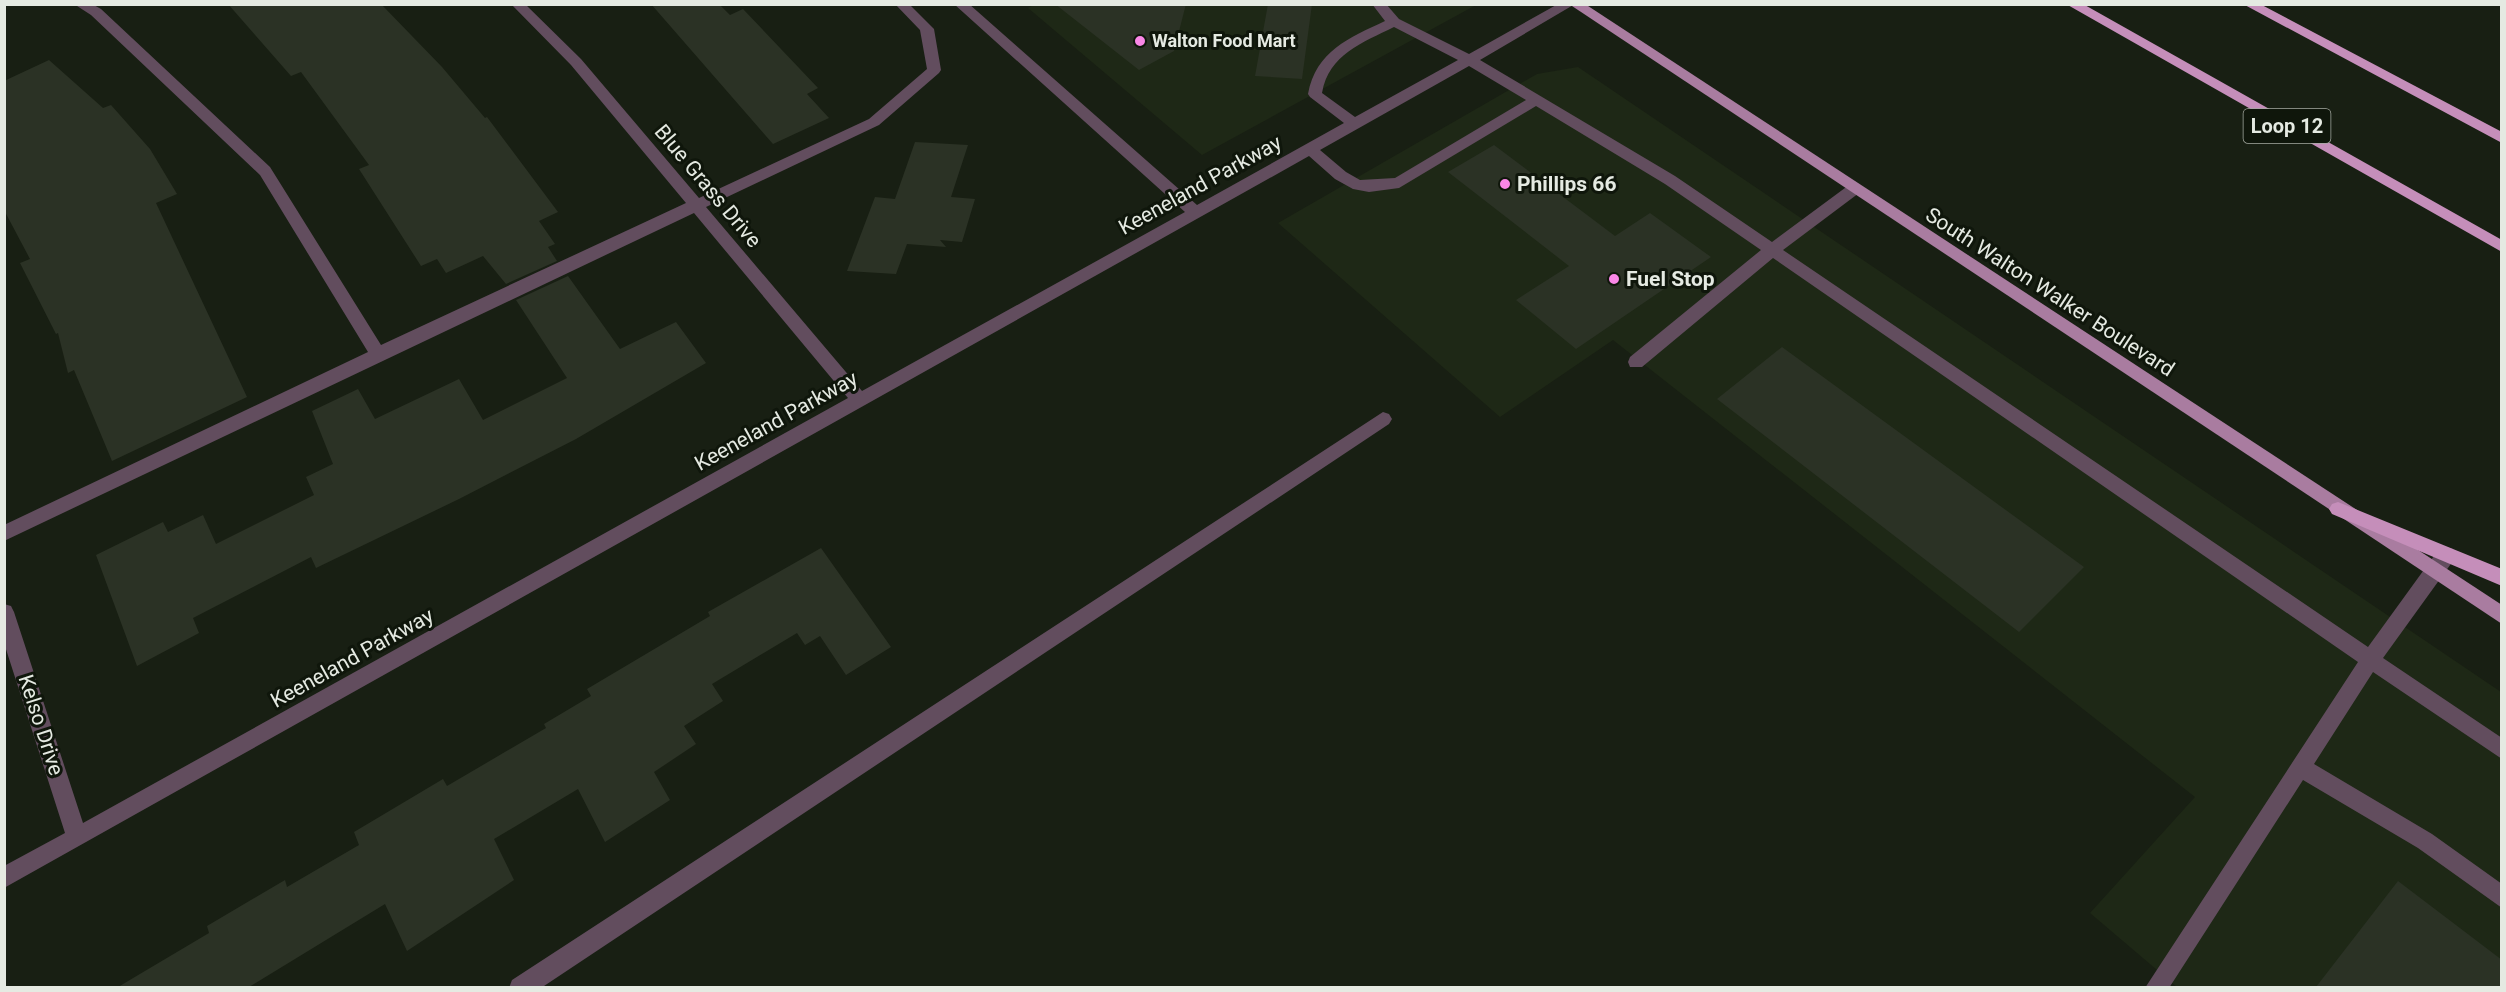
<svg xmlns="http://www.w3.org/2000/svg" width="2506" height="992" viewBox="0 0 2506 992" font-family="Roboto,sans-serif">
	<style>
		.built { fill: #1e2816 }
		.building { fill: #2b3225 }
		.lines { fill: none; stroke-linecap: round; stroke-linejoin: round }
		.minor { fill: #624d5e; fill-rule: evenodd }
		.major { fill: #a97ca0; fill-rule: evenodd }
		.highway { fill: #c58eba; fill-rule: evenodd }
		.poi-dot { fill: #fa87e7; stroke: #0f160b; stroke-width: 2 }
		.labels { text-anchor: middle; stroke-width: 6; stroke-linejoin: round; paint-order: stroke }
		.far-poi-label { font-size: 18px; font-weight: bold; fill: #e5eae2; stroke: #0f160b; text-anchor: start }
		.shield { fill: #0f160b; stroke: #a5aaa2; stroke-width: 1.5 }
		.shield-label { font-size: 20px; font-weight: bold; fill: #e5eae2 }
		.poi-label { font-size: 21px; font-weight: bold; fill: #e5eae2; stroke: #0f160b; text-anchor: start }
		.street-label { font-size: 21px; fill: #e5eae2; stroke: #0f160b }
	</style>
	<rect width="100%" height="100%" fill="#181f13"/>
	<path class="built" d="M1035,4L1476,5L1202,155L1028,8Z
		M1578,67L2501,692V987H2177L2090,913L2195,797L1613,340L1500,417L1278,223L1537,74Z"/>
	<path class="building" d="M228,4H381L442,67L485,118L487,117L558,212L539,221L555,244L548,247L557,261L506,284L483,256L446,273L437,259L421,266L359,169L369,165L301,72L291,76Z
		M651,4H719L730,15L743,9L818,88L807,94L829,118L773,144Z
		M1055,4H1186L1174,51L1139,70Z
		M1268,4H1312L1302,79L1255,76Z
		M49,60L103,108L111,105L150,149L177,194L156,203L247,397L112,461L74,370L68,373L58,333L56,334L20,263L30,259L4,210V81Z
		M915,142L968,145L951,197L975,199L962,242L940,240L946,247L907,244L896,274L847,271L875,197L895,199Z
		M1494,145L1615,236L1650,213L1711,257L1576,349L1516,300L1569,266L1448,172Z
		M568,276L620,349L676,322L706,363L576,439L459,499L316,568L311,557L193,618L199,633L137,666L96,555L163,522L168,532L203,515L216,544L314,495L306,477L333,464L312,411L358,389L375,419L459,379L483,420L567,378L516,300Z
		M1782,347L2084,567L2019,632L1717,399Z
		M821,548L891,647L846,675L820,636L805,645L797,633L712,684L723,701L684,726L696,744L654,772L670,800L605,842L578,789L494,839L514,880L407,951L385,904L249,987H118L209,933L207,926L285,880L287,887L359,845L354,832L443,779L447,786L546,728L544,724L591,696L587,689L710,616L708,612Z
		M2398,881L2502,960V987H2316Z"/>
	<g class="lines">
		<path class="minor" d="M74,4H92L101,9L270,167L381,345L686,203L571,65L511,4H525L581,59L699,198L869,119L927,69L920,30L895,4H909L934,29L941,70L939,73L879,125L706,207L862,391L1185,212L954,4H969L1197,205L1344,123L1310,97L1308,94C1316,51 1349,38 1385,21L1372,4H1386L1399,19L1469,54L1558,4H1575L1480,60L1675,176L1772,242L1849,185H1859L1862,189L1859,193L1783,250L2368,647L2439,549L2446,547L2453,549L2455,555L2453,561L2383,658L2502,738V759L2373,672L2314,764L2432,834L2502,884V908L2418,848L2303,780L2169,988H2145L2358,662L1773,258L1642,367H1630L1628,362L1630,357L1761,250L1665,184L1536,106L1399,188L1369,192L1353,189L1335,179L1309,156L4,888V866L65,833L4,643V604L11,606L14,612L83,823L848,398L694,213L4,541V525L368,352L260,175L91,15ZM1394,27L1458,60L1355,117L1322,93C1329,54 1362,43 1394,27ZM1469,66L1526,100L1395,178L1360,180L1346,172L1320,150Z
			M1383,412L1389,414L1392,419L1389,424L541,988H509L512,980Z"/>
		<path class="major" d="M1569,4H1585L2502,605V624Z"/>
		<path class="highway" d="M2066,4H2083L2502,240V252Z
			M2243,4H2260L2502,132V143Z
			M2338,502L2502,569V586L2332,514L2329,509L2332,504Z"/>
	</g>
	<g class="poi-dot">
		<circle cx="1140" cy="41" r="6"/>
		<circle cx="1505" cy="184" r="6"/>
		<circle cx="1614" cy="279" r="6"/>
	</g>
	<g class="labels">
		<g class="far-poi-label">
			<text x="1152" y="47">Walton Food Mart</text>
		</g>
		<rect class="shield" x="2243.5" y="109" width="87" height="34" rx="4.5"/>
		<g class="shield-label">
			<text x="2287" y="133">Loop 12</text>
		</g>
		<g class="poi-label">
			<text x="1517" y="191">Phillips 66</text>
			<text x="1626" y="286">Fuel Stop</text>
		</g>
		<g class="street-label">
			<text transform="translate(1200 185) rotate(-29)" y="7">Keeneland Parkway</text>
			<text transform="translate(708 186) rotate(50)" y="7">Blue Grass Drive</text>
			<text transform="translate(2050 292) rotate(33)" y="7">South Walton Walker Boulevard</text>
			<text transform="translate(776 421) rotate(-29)" y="7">Keeneland Parkway</text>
			<text transform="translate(352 658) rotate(-29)" y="7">Keeneland Parkway</text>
			<text transform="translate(41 725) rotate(72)" y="7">Kelso Drive</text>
		</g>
	</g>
	<rect width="2506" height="992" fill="none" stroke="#e5eae2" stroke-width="12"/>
</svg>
